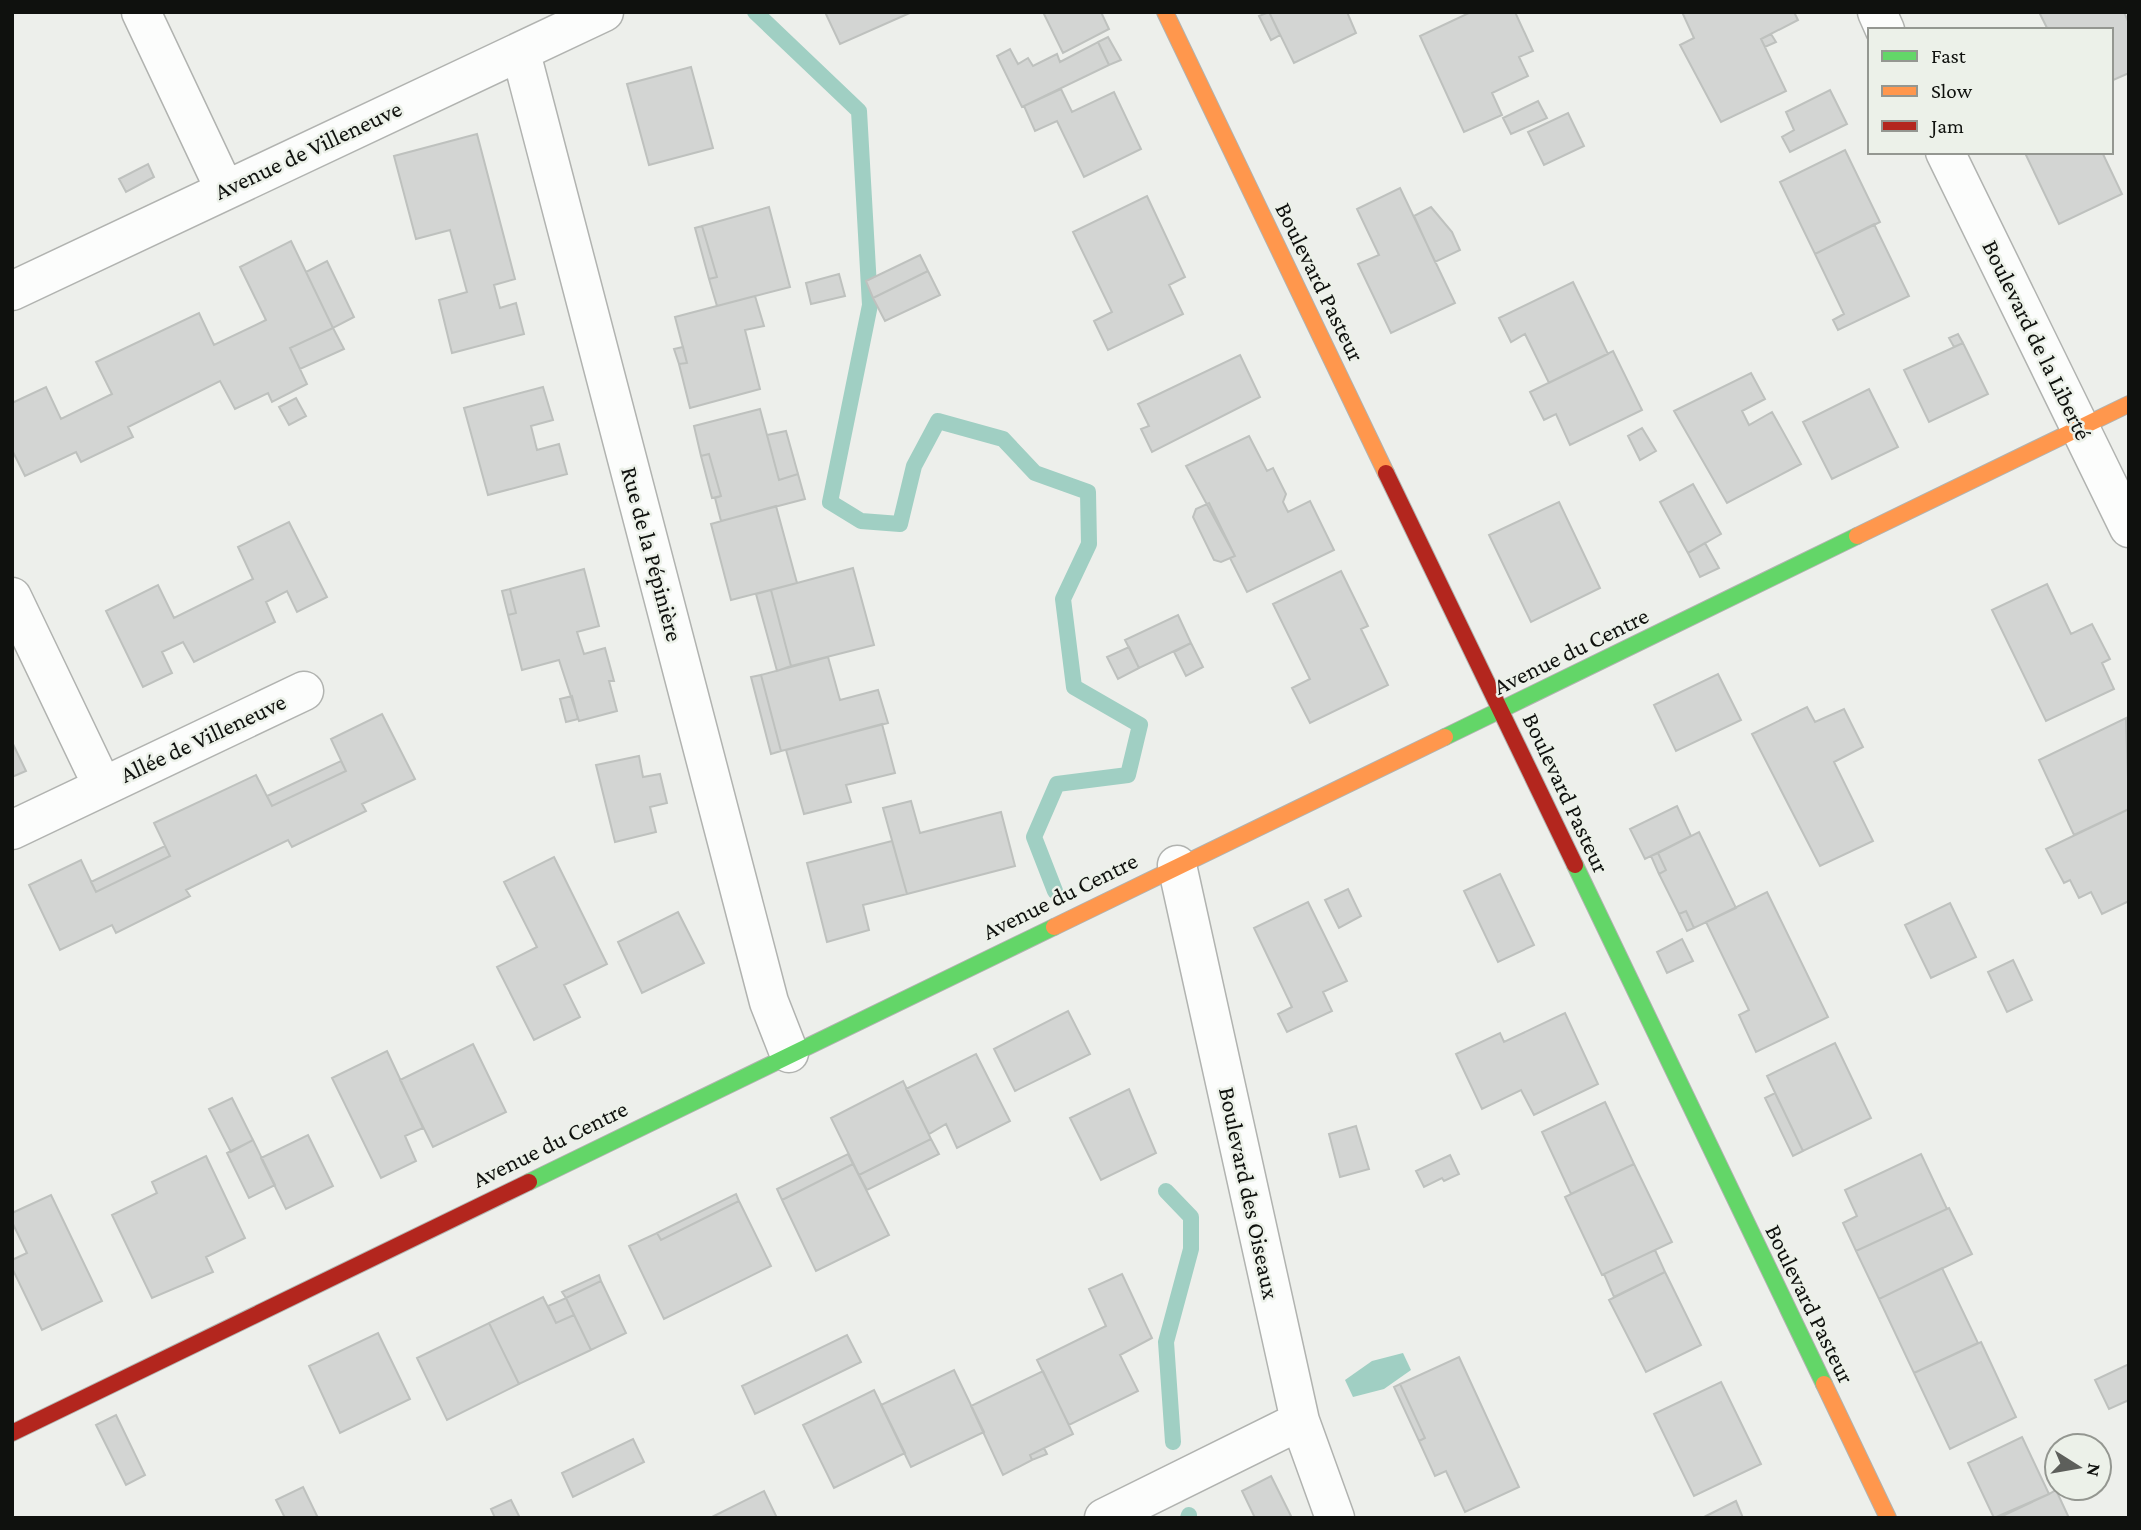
<svg xmlns="http://www.w3.org/2000/svg" width="2141" height="1530" viewBox="0 0 2141 1530" font-family="'Crimson Pro',serif">
	<style>
		.water { fill: #a0cfc3 }
		.lines { fill: none; stroke-linecap: round; stroke-linejoin: round }
		.stream { stroke: #a0cfc3; stroke-width: 16 }
		.building { fill: #d3d5d3; stroke: #bec1be; stroke-width: 2 }
		.street-casing { stroke: #b1b3b0; stroke-width: 41 }
		.fast-casing { stroke: #b1b3b0; stroke-width: 18 }
		.slow-casing { stroke: #b1b3b0; stroke-width: 18 }
		.jam-casing { stroke: #b1b3b0; stroke-width: 18 }
		.street { stroke: #fcfdfc; stroke-width: 38 }
		.fast { stroke: #63d668; stroke-width: 16 }
		.slow { stroke: #ff974d; stroke-width: 16 }
		.jam { stroke: #b3261e; stroke-width: 16 }
		.labels { text-anchor: middle; stroke-width: 5; stroke-linejoin: round; paint-order: stroke }
		.street-label { font-size: 24px; fill: #0f110e; stroke: #ecf1e9 }
	</style>
	<rect width="100%" height="100%" fill="#edefeb"/>
	<path class="water" d="M1403,1353L1411,1370L1384,1389L1353,1397L1345,1380L1372,1361Z"/>
	<g class="lines">
		<path class="stream" d="M755,12L859,111L870,305L830,502L861,521L900,524L914,466L938,421L1003,439L1035,473L1088,492L1089,544L1063,599L1074,687L1140,725L1128,775L1057,784L1034,837L1055,891
			M1166,1191L1191,1217V1249L1166,1342L1173,1442
			M1188,1518L1189,1515"/>
	</g>
	<path class="building" d="M825,12H912L840,44Z
		M1043,12H1101L1109,29L1063,53Z
		M1269,12H1347L1356,33L1294,63Z
		M1269,12L1280,35L1271,40L1259,16Z
		M1471,12H1515L1533,51L1519,57L1528,76L1492,93L1502,115L1464,132L1420,36Z
		M1682,12H1794L1798,20L1761,39L1786,91L1721,122L1680,45L1694,38Z
		M2039,12H2124L2129,23V73L2111,81V30H2048Z
		M1771,34L1776,42L1765,47L1761,39Z
		M1108,37L1121,60L1109,65L1098,42Z
		M1098,42L1109,65L1022,107L997,56L1010,49L1018,64L1028,58L1033,66L1057,54L1060,62Z
		M691,67L713,148L649,165L627,84Z
		M1061,89L1072,112L1114,92L1141,149L1084,177L1057,121L1035,131L1024,106Z
		M1830,90L1847,124L1790,152L1782,137L1794,130L1786,112Z
		M1538,101L1547,118L1511,134L1503,118Z
		M1568,113L1584,146L1544,165L1528,132Z
		M477,134L515,279L494,285L500,308L516,303L524,334L452,353L439,300L467,292L450,230L416,239L394,156Z
		M1845,150L1880,222L1815,254L1780,182Z
		M2102,152L2122,194L2059,224L2025,153Z
		M148,164L154,177L126,192L119,179Z
		M1400,188L1455,303L1391,333L1358,264L1379,255L1357,209Z
		M1147,196L1185,277L1169,285L1183,314L1108,350L1094,321L1112,312L1073,232Z
		M769,207L790,287L717,306L709,279L717,277L702,226Z
		M1431,207L1452,232L1460,250L1435,262L1414,216Z
		M1874,224L1909,296L1838,330L1833,320L1844,314L1815,254Z
		M702,226L717,277L709,279L695,228Z
		M291,241L333,328L290,348L307,384L272,402L268,393L235,409L220,381L128,427L133,437L81,462L76,452L25,476L12,450V403L46,387L61,419L112,394L96,362L199,313L214,345L266,320L240,267Z
		M920,255L928,271L873,298L866,281Z
		M327,261L354,317L333,328L306,272Z
		M928,271L940,295L885,321L873,298Z
		M839,274L845,296L811,304L806,283Z
		M1573,282L1608,354L1549,383L1525,334L1511,342L1499,318Z
		M755,296L764,326L745,330L760,389L690,408L679,364L687,363L675,317Z
		M333,328L344,349L300,369L290,348Z
		M1958,334L1963,343L1954,347L1949,338Z
		M1963,343L1988,394L1929,422L1904,370Z
		M683,347L687,363L679,364L674,349Z
		M1613,351L1642,410L1570,445L1556,414L1544,420L1530,392Z
		M1240,355L1260,397L1152,452L1141,429L1149,426L1138,404Z
		M1751,373L1765,399L1742,411L1749,425L1772,412L1801,464L1727,503L1674,411Z
		M543,387L553,420L531,426L537,450L559,444L567,474L488,495L464,408Z
		M1869,389L1898,447L1832,479L1803,422Z
		M296,398L306,416L289,425L279,407Z
		M760,409L779,480L798,474L805,499L721,521L715,498L721,496L709,454L701,456L694,426Z
		M1642,428L1656,451L1640,460L1628,436Z
		M786,431L798,474L779,480L767,435Z
		M1249,436L1267,471L1273,468L1286,494L1283,502L1288,512L1310,501L1334,550L1247,592L1230,558L1235,556L1186,466Z
		M709,454L721,496L712,498L701,456Z
		M1693,484L1721,534L1688,553L1660,502Z
		M1559,502L1600,588L1531,622L1489,535Z
		M1209,503L1235,556L1221,562L1214,560L1193,517L1196,509Z
		M776,506L797,583L731,600L711,524Z
		M289,522L327,597L297,612L287,591L266,602L275,622L194,662L183,642L162,652L172,673L143,687L106,611L158,585L174,618L253,579L238,547Z
		M1705,543L1719,568L1700,577L1688,553Z
		M853,568L874,645L791,666L771,590Z
		M584,569L599,626L577,632L584,654L605,648L614,681H609L617,711L579,721L559,660L522,670L508,615L516,613L510,589Z
		M1341,571L1368,626L1361,629L1388,685L1310,723L1292,688L1310,679L1273,604Z
		M2047,584L2071,634L2092,624L2110,659L2102,663L2114,689L2046,721L1992,610Z
		M510,589L516,613L508,615L502,591Z
		M771,590L791,666L777,671L756,594Z
		M1178,615L1191,643L1139,668L1125,640Z
		M1191,643L1203,667L1186,676L1174,652Z
		M1129,647L1139,668L1118,679L1107,657Z
		M828,657L840,700L878,690L888,723L781,751L761,675Z
		M1718,674L1741,720L1676,751L1654,705Z
		M761,675L781,751L771,754L751,677Z
		M572,696L578,719L566,722L560,699Z
		M1807,707L1815,722L1844,709L1863,747L1834,762L1873,841L1820,866L1752,734Z
		M382,714L415,779L362,804L366,811L292,847L288,840L186,890L190,896L116,933L112,925L60,950L29,885L81,860L96,892L170,856L154,823L256,775L272,806L346,771L331,739Z
		M2126,718L2129,809L2074,835L2039,760Z
		M882,724L895,773L846,785L851,802L804,814L786,750Z
		M12,742L26,771L12,777Z
		M639,756L643,777L660,774L667,803L650,807L656,832L615,842L596,765Z
		M341,761L346,771L272,806L267,796Z
		M911,801L920,833L1001,812L1015,866L907,894L883,808Z
		M1677,806L1691,836L1645,859L1630,829Z
		M2129,809V901L2102,914L2091,892L2079,898L2070,880L2064,883L2046,849Z
		M1699,832L1736,908L1694,928L1686,911L1679,914L1659,874L1666,870L1658,853Z
		M892,841L907,894L863,905L869,930L827,942L807,863Z
		M165,846L170,856L96,892L91,882Z
		M1658,853L1666,870L1659,874L1651,856Z
		M554,857L607,964L564,985L580,1017L534,1040L497,967L537,947L504,882Z
		M1500,874L1534,945L1498,962L1464,891Z
		M1348,889L1361,916L1339,928L1325,900Z
		M1767,892L1828,1017L1756,1052L1739,1015L1749,1010L1706,922Z
		M1308,902L1347,981L1323,992L1332,1011L1287,1032L1278,1014L1292,1007L1254,928Z
		M1950,903L1976,957L1931,978L1905,925Z
		M1686,911L1694,928L1687,931L1679,914Z
		M678,912L704,963L642,993L618,942Z
		M1682,939L1693,961L1667,973L1657,952Z
		M2013,960L2032,1000L2007,1012L1988,972Z
		M1068,1011L1090,1054L1015,1091L994,1049Z
		M1565,1013L1598,1084L1534,1115L1521,1090L1482,1109L1456,1054L1500,1033L1504,1042Z
		M1835,1043L1871,1118L1803,1151L1767,1076Z
		M473,1044L506,1112L433,1147L400,1080Z
		M387,1051L423,1128L405,1136L416,1161L381,1178L332,1078Z
		M976,1054L1010,1121L957,1148L946,1124L929,1134L906,1089Z
		M903,1081L931,1139L859,1175L831,1118Z
		M1129,1089L1156,1153L1101,1180L1070,1118Z
		M1775,1093L1803,1151L1793,1156L1765,1098Z
		M232,1098L253,1140L231,1152L209,1109Z
		M1605,1102L1634,1164L1571,1194L1542,1132Z
		M1356,1126L1369,1169L1340,1177L1329,1134Z
		M308,1135L333,1186L286,1209L261,1158Z
		M931,1139L939,1154L867,1190L859,1175Z
		M253,1140L275,1185L249,1198L227,1153Z
		M848,1154L853,1164L782,1200L777,1189Z
		M1921,1154L1947,1209L1856,1251L1843,1223L1857,1216L1845,1190Z
		M1450,1155L1459,1174L1444,1181L1442,1178L1424,1187L1416,1171Z
		M206,1156L245,1238L206,1257L213,1272L152,1298L112,1215L157,1193L152,1182Z
		M853,1164L889,1235L816,1271L782,1200Z
		M1634,1164L1672,1242L1602,1275L1565,1197Z
		M736,1194L739,1201L661,1240L657,1233Z
		M51,1195L102,1301L42,1330L12,1268V1260L27,1253L12,1222V1213Z
		M739,1201L771,1266L664,1319L629,1246L657,1233L661,1240Z
		M1949,1208L1972,1254L1879,1299L1856,1251Z
		M1655,1250L1665,1272L1614,1297L1604,1274Z
		M1942,1268L1978,1343L1914,1373L1879,1299Z
		M1665,1272L1701,1345L1646,1372L1609,1300Z
		M1122,1274L1152,1338L1120,1355L1138,1391L1069,1425L1037,1360L1106,1326L1089,1289Z
		M599,1275L601,1281L566,1298L562,1292Z
		M601,1281L626,1333L591,1350L566,1298Z
		M543,1297L556,1323L574,1315L591,1350L519,1384L489,1323Z
		M566,1298L574,1315L556,1323L548,1306Z
		M489,1323L519,1384L447,1420L417,1358Z
		M378,1333L410,1399L340,1433L309,1366Z
		M847,1335L861,1362L755,1414L742,1386Z
		M1981,1342L2016,1417L1950,1449L1914,1373Z
		M1459,1357L1519,1487L1465,1512L1446,1471L1435,1476L1419,1441L1425,1438L1400,1384Z
		M2129,1364V1400L2109,1409L2095,1380Z
		M954,1370L984,1432L911,1467L881,1405Z
		M1043,1371L1073,1434L1030,1455L1032,1460L1003,1475L971,1406Z
		M1721,1382L1761,1464L1694,1496L1654,1414Z
		M1400,1384L1425,1438L1419,1441L1394,1387Z
		M874,1390L905,1453L834,1488L803,1425Z
		M116,1415L145,1475L126,1485L96,1425Z
		M2022,1437L2049,1494L1994,1518L1968,1463Z
		M633,1439L644,1462L573,1497L562,1473Z
		M1044,1448L1047,1454L1032,1460L1030,1455Z
		M1271,1476L1292,1518H1255L1242,1491Z
		M303,1487L318,1518H285L276,1500Z
		M2056,1490L2069,1518H1998L2049,1494Z
		M764,1491L777,1518H710Z
		M511,1500L520,1518H495L491,1509Z
		M1736,1501L1743,1518H1702Z"/>
	<g class="lines">
		<defs>
			<path id="street" d="M141,12L224,188
				M1877,12L1885,30
				M521,53L769,1002L789,1053
				M1945,152L2129,528
				M12,291L604,12
				M12,597L102,785
				M12,830L304,691
				M1177,865L1300,1421L1335,1518
				M1104,1518L1300,1421"/>
			<path id="fast" d="M1445,737L1857,536
				M1575,865L1824,1384
				M529,1182L1054,927"/>
			<path id="slow" d="M1165,12L1386,473
				M1857,536L2129,404
				M1054,927L1445,737
				M1824,1384L1888,1518"/>
			<path id="jam" d="M1386,473L1575,865
				M12,1433L529,1182"/>
		</defs>
		<use href="#street" class="street-casing"/>
		<use href="#fast" class="fast-casing"/>
		<use href="#slow" class="slow-casing"/>
		<use href="#jam" class="jam-casing"/>
		<use href="#street" class="street"/>
		<use href="#fast" class="fast"/>
		<use href="#slow" class="slow"/>
		<use href="#jam" class="jam"/>
	</g>
	<g class="labels">
		<g class="street-label">
			<text transform="translate(308 150) rotate(-25)" y="8">Avenue de Villeneuve</text>
			<text transform="translate(1320 282) rotate(64)" y="8">Boulevard Pasteur</text>
			<text transform="translate(2037 340) rotate(64)" y="8">Boulevard de la Liberté</text>
			<text transform="translate(652 554) rotate(75)" y="8">Rue de la Pépinière</text>
			<text transform="translate(1571 651) rotate(-26)" y="8">Avenue du Centre</text>
			<text transform="translate(203 738) rotate(-25)" y="8">Allée de Villeneuve</text>
			<text transform="translate(1566 793) rotate(65)" y="8">Boulevard Pasteur</text>
			<text transform="translate(1060 896) rotate(-26)" y="8">Avenue du Centre</text>
			<text transform="translate(550 1144) rotate(-26)" y="8">Avenue du Centre</text>
			<text transform="translate(1249 1193) rotate(78)" y="8">Boulevard des Oiseaux</text>
			<text transform="translate(1810 1304) rotate(64)" y="8">Boulevard Pasteur</text>
		</g>
	</g>
	<rect width="2141" height="1530" fill="none" stroke="#0f110e" stroke-width="28"/>
	<rect x="1868" y="28" width="245" height="126" fill="#ecf1e9" stroke="#949791" stroke-width="2"/>
	<rect x="1882" y="51" width="35" height="10" fill="#63d668" stroke="#949791" stroke-width="2"/>
	<text x="1931" y="63" font-size="21" fill="#0f110e">Fast</text>
	<rect x="1882" y="86" width="35" height="10" fill="#ff974d" stroke="#949791" stroke-width="2"/>
	<text x="1931" y="98" font-size="21" fill="#0f110e">Slow</text>
	<rect x="1882" y="121" width="35" height="10" fill="#b3261e" stroke="#949791" stroke-width="2"/>
	<text x="1931" y="133" font-size="21" fill="#0f110e">Jam</text>
	<g transform="translate(2078 1467) rotate(101)"><circle r="33" fill="#ecf1e9" stroke="#949791" stroke-width="2"/>
	<path d="M0-5L12 26L0 18L-12 26Z" fill="#5d5f5b"/>
	<text y="-10" font-size="19" font-weight="bold" text-anchor="middle" fill="#0f110e">N</text>
	</g>
</svg>
